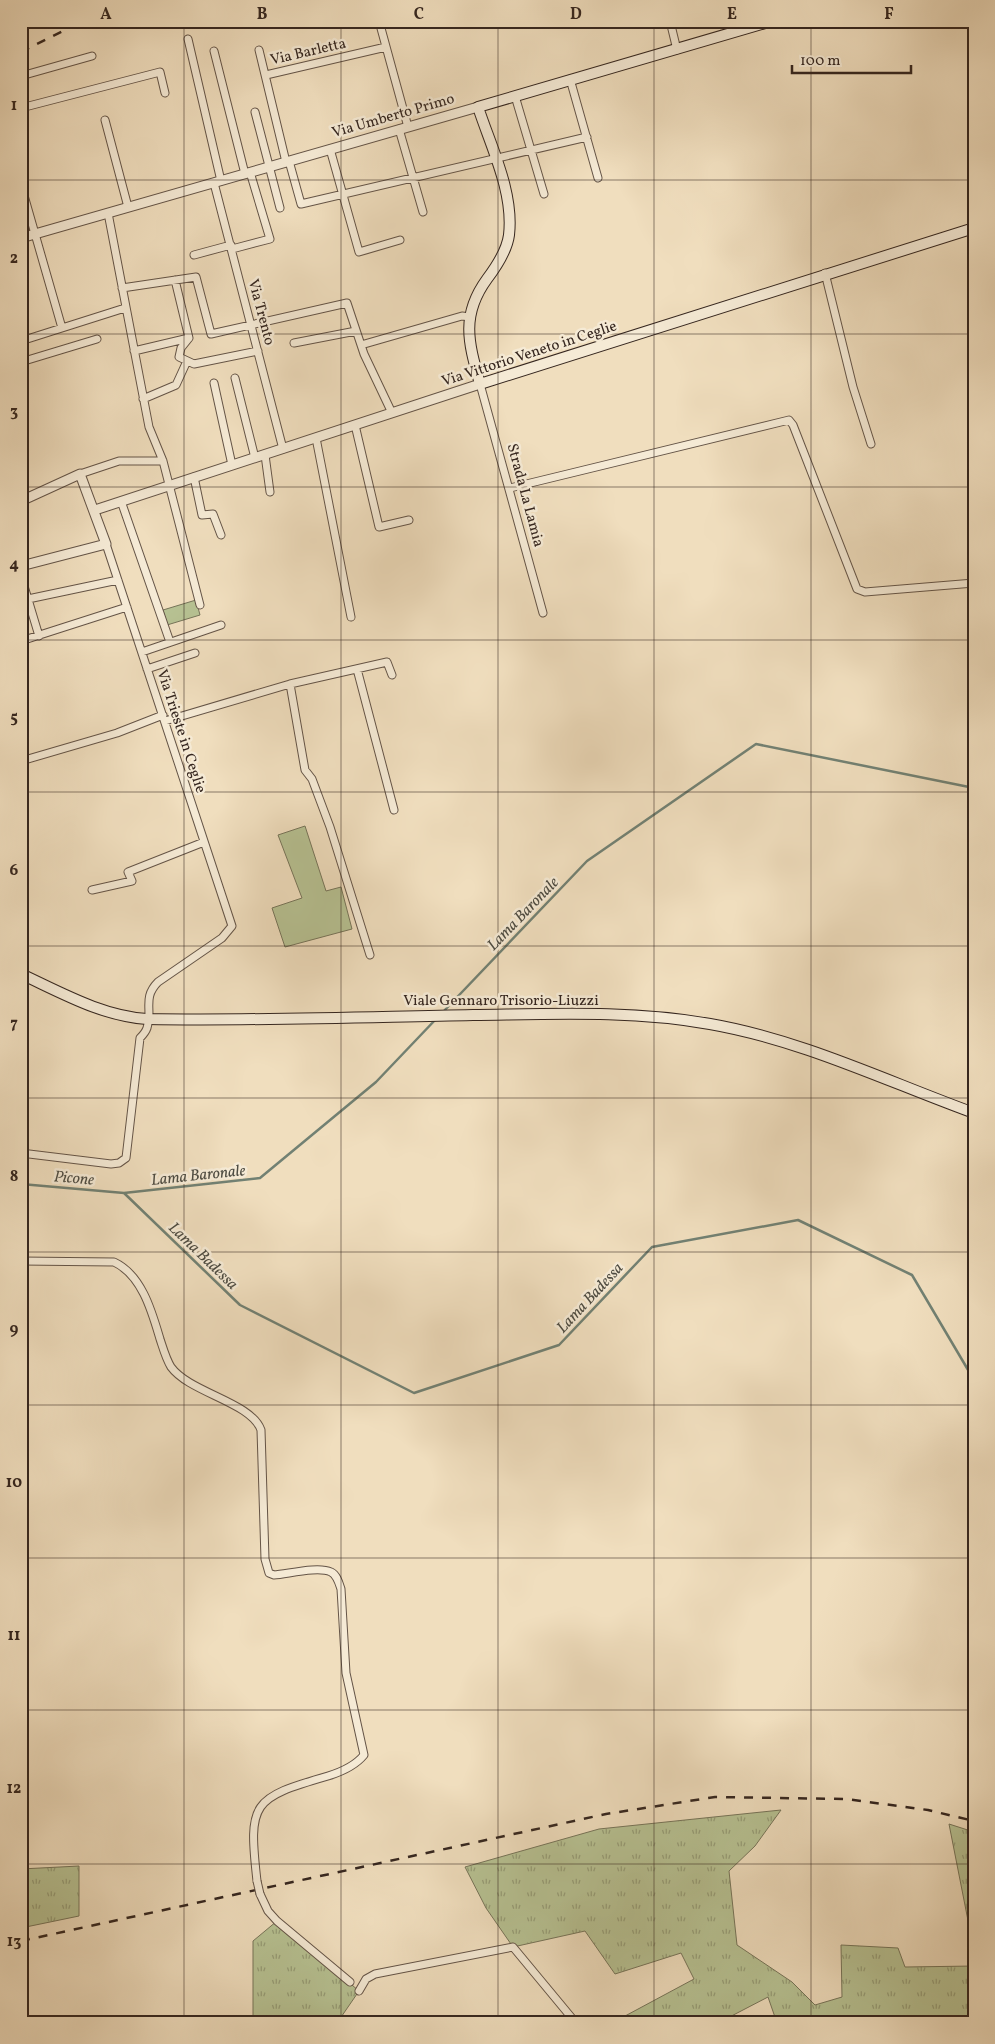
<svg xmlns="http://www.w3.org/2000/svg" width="995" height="2044" viewBox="0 0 995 2044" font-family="Vollkorn,serif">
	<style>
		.grass { fill: url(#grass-tufts); stroke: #767459 }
		.green { fill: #b7c293; stroke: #767459 }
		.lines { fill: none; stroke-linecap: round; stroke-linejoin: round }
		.stream { stroke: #728173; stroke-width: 2.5 }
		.minor-casing { stroke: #645447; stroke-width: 9 }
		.tertiary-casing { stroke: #645447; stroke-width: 11 }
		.secondary-casing { stroke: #35261f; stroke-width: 12 }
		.minor { stroke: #f5ead5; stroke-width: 7 }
		.tertiary { stroke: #f5ead5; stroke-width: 9 }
		.secondary { stroke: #f5ead5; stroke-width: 10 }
		.rail { stroke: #35261f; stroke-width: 2.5; stroke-dasharray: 9 9; stroke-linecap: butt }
		.minor-bridge-casing { stroke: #645447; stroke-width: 9; stroke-linecap: butt }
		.minor-bridge { stroke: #f5ead5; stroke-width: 7 }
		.grid { fill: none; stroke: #35261f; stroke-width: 1; stroke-opacity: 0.55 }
		.labels { text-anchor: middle; stroke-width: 5; stroke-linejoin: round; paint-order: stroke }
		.street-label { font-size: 15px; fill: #35261f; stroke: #f5ead5 }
		.water-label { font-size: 16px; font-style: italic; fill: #4e4c42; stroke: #f5ead5 }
		.neatline { fill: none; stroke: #35261f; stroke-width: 2 }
		.grid-label { font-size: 16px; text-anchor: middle; font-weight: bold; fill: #35261f }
	</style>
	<defs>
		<pattern id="grass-tufts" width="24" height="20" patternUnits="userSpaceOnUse" patternTransform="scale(1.25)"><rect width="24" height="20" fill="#b7c293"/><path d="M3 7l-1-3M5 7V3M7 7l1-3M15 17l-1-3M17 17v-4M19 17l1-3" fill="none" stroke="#969d77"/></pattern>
	</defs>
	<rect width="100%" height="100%" fill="#f0debe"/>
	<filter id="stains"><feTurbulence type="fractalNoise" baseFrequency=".004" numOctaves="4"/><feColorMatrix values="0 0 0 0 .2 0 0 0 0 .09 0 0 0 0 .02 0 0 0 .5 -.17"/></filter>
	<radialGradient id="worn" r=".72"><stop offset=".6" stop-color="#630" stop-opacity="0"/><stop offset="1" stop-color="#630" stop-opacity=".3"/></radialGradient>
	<path class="grass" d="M781,1810L755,1846L729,1871L737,1945L792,1982L815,2005L842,1997L841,1945L898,1948L905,1967L974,1966V2023H777L768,1997L718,2023H612L694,1979L681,1953L615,1974L585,1931L513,1947L486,1908L465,1867L599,1829Z
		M949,1824L974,1832V1951Z
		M79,1866V1916L21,1928V1869Z
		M277,1921L359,1991L337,2023H253V1941Z"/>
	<path class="green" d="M196,600L200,615L167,625L163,610Z
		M305,826L326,891L341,887L352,929L285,947L272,908L302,898L278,835Z"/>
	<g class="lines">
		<path class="stream" d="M442,1013L587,861L756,744L974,788
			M21,1184L124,1193L260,1178L376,1082L437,1018
			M124,1193L240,1305L414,1393L559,1345L652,1247L798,1220L912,1275L974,1380"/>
		<defs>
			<path id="minor" d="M379,21L408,127
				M670,21L677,50
				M733,21L736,31
				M188,39L221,181
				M259,50L286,162
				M214,51L245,174
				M266,75L386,47
				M21,76L92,56
				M570,79L598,178
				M515,96L544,194
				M21,108L160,72L165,93
				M255,112L280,208
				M105,120L128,207
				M399,129L423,212
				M330,149L359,252L400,240
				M289,161L301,204L587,137
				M214,183L283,449
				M21,185L62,328
				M108,213L149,427L163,461L200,605
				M232,249L270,239L250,172
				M194,255L231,245
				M825,273L853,387L871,444
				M175,280L189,338L181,348L179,357L194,364L258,351
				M122,288L196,277L211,334L347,303L364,354L392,413
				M21,341L125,308
				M294,343L356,331
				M361,345L462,316L470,317
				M134,351L189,338
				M21,362L97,339
				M235,378L255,458
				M214,383L232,465
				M480,384L543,613
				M143,399L176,385L187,361
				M355,425L379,527L409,520
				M316,438L351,617
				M265,455L270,492
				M80,474L119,461H163
				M194,477L202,515L213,514L221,535
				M510,488L789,420L793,425L857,589L865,592L974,583
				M121,501L170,642
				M21,576L39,636
				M28,599L118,580
				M21,641L127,607
				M142,652L221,625
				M147,669L195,653
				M357,669L394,810
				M290,684L305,770L312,779L330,827L370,955
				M165,721L290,684L387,662L392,675
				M21,761L117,733L163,715
				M92,890L132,881L128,872L204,842
				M21,1153L111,1164L119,1163L126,1158L140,1038C142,1036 146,1031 147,1028C153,1010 142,998 158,982L222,938L232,926L106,544
				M21,1261L114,1262C142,1275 152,1312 160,1339C163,1348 166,1359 171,1367C190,1393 251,1402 261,1430L265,1559L269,1573L274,1575C288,1574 318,1566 331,1572C337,1575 339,1583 341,1589L346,1673L364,1755C355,1766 341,1772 328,1776C252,1798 248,1802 257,1881
				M260,1894L268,1911L277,1921L350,1982
				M359,1991L366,1979L375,1974L513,1947L576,2023"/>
			<path id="tertiary" d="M21,238L478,107
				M21,501L80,474L106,544L21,566
				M95,510L480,384"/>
			<path id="secondary" d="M772,21L478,107C491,147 514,192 509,235C507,251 496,267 487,279C460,316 469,344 480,384L974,228
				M21,974C62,993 102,1016 147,1019C256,1021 365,1017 473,1015C552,1014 631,1010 710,1024C802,1040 886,1081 974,1113"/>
		</defs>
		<use href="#minor" class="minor-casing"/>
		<use href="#tertiary" class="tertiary-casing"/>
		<use href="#secondary" class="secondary-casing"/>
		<use href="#minor" class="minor"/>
		<use href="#tertiary" class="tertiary"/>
		<use href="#secondary" class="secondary"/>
		<path class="rail" d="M21,52L83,21
			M21,1941L606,1814L715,1797L846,1799L928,1810L974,1821"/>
		<defs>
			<path id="minor-bridge" d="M257,1881L260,1894"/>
		</defs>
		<use href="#minor-bridge" class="minor-bridge-casing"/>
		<use href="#minor-bridge" class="minor-bridge"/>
	</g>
	<path class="grid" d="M184,21V2023M341,21V2023M498,21V2023M654,21V2023M811,21V2023M21,180H974M21,334H974M21,487H974M21,640H974M21,792H974M21,946H974M21,1098H974M21,1252H974M21,1405H974M21,1558H974M21,1710H974M21,1864H974"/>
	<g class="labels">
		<g class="street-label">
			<text transform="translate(308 51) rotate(-13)" y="5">Via Barletta</text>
			<text transform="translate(393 115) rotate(-16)" y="5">Via Umberto Primo</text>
			<text transform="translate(262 312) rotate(75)" y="5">Via Trento</text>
			<text transform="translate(529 353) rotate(-18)" y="5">Via Vittorio Veneto in Ceglie</text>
			<text transform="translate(526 495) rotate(75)" y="5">Strada La Lamia</text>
			<text transform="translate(182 731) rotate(72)" y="5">Via Trieste in Ceglie</text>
			<text x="501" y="1005">Viale Gennaro Trisorio-Liuzzi</text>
		</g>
		<g class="water-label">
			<text transform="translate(522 913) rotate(-46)" y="6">Lama Baronale</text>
			<text transform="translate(198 1174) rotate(-6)" y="6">Lama Baronale</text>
			<text transform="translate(74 1177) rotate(5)" y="6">Picone</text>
			<text transform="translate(204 1255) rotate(44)" y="6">Lama Badessa</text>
			<text transform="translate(589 1297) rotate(-47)" y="6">Lama Badessa</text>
		</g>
	</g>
	<rect width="995" height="2044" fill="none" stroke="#f0debe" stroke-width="55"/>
	<path d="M792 65v8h119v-8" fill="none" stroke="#35261f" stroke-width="2.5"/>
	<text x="800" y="65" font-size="15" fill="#35261f" stroke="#f5ead5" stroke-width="4" paint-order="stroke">100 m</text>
	<rect x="28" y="28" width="940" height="1988" class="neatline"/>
	<g class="grid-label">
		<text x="106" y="19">A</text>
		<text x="262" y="19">B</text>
		<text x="419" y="19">C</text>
		<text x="576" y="19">D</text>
		<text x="732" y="19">E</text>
		<text x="889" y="19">F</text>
		<text x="14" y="110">1</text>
		<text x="14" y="263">2</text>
		<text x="14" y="416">3</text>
		<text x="14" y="569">4</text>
		<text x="14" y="722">5</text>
		<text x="14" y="875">6</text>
		<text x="14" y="1028">7</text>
		<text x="14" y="1181">8</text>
		<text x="14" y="1334">9</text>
		<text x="14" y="1487">10</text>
		<text x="14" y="1640">11</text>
		<text x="14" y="1793">12</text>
		<text x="14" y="1946">13</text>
	</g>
	<rect width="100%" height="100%" filter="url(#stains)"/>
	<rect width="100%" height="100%" fill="url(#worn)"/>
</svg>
